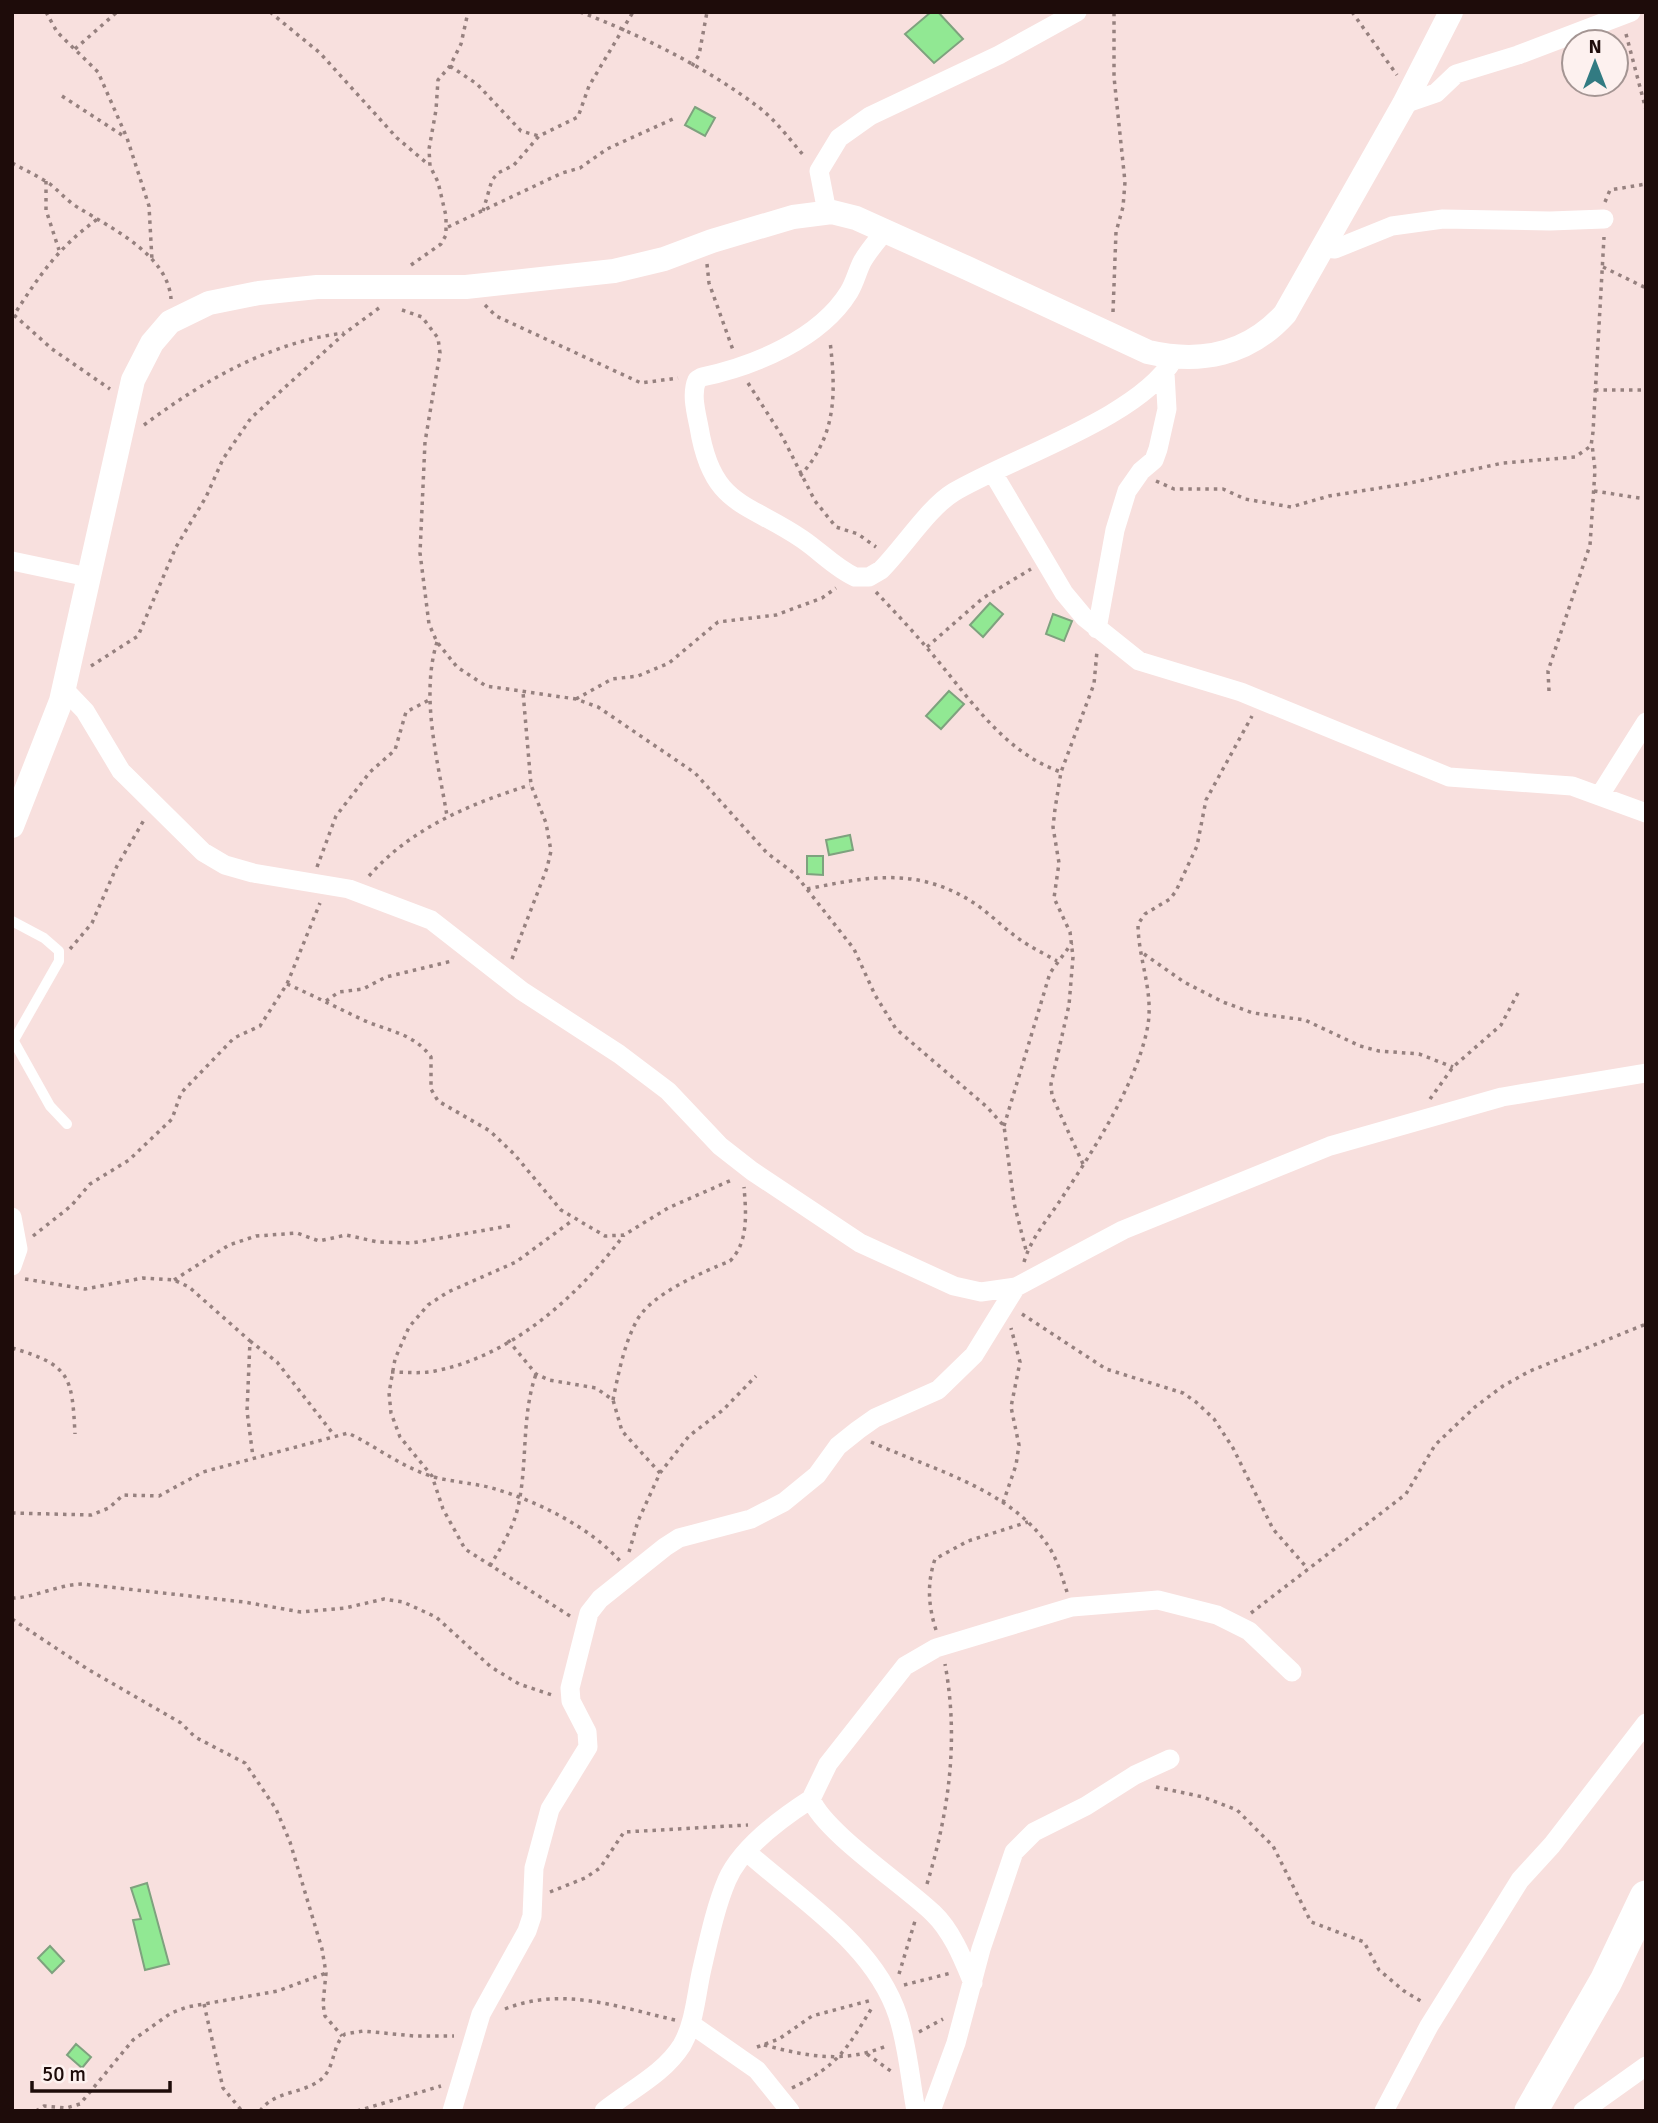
<svg xmlns="http://www.w3.org/2000/svg" width="1658" height="2123" viewBox="0 0 1658 2123" font-family="Signika,sans-serif">
	<style>
		.building { fill: #91e893; stroke: #7ea27e; stroke-width: 2 }
		.lines { fill: none; stroke-linecap: round; stroke-linejoin: round }
		.path { stroke: #96817f; stroke-width: 3.5; stroke-dasharray: 3.5 5; stroke-linecap: butt }
		.service { stroke: #fff; stroke-width: 10 }
		.minor { stroke: #fff; stroke-width: 19 }
		.tertiary { stroke: #fff; stroke-width: 24 }
		.trunk { stroke: #fff; stroke-width: 33 }
	</style>
	<rect width="100%" height="100%" fill="#f8e0de"/>
	<path class="building" d="M931,12H938L963,39L934,63L905,34Z
		M695,107L715,118L705,136L685,125Z
		M990,603L1003,614L983,637L970,625Z
		M1053,614L1072,621L1064,641L1046,634Z
		M949,691L964,704L941,729L926,716Z
		M850,835L853,850L829,855L826,840Z
		M807,856H823V875L807,874Z
		M147,1883L169,1964L145,1970L133,1920L141,1919L131,1888Z
		M50,1946L64,1961L52,1973L38,1958Z
		M76,2044L91,2057L82,2068L67,2055Z"/>
	<g class="lines">
		<path class="path" d="M46,12L57,32L98,72L127,138L149,206L152,260
			M270,12L320,53L397,138L429,165
			M580,12C639,34 707,68 757,106C775,119 790,140 805,157
			M1352,12L1397,75
			M1626,34L1646,110
			M75,49L117,12
			M450,66L477,84L521,131L539,136
			M692,66L699,55L707,12
			M62,96L125,137
			M12,163C25,170 38,176 50,184C60,192 68,202 79,208C111,228 168,255 171,299
			M46,181V210L59,250
			M1605,202L1610,190L1646,184
			M483,211L492,180L498,173L514,165L539,136L578,117L589,86L633,12
			M448,227L562,173L580,168L607,149L675,118
			M707,264L709,283L733,350
			M411,265L441,244L446,235V216L438,182L430,166L429,149L436,110L438,80L450,66L461,44L468,12
			M1603,267L1646,288
			M485,305L496,316L641,383L678,378
			M402,310L422,317L438,338L440,353L425,442L420,553L429,624L437,642L457,667L486,686L576,699L598,707L695,773L767,853L795,874L854,949L875,995L896,1029L987,1107L1004,1126L1014,1203L1027,1254
			M1113,312L1116,232L1123,207L1125,182L1114,77V12
			M14,315L52,349L110,389
			M12,318C39,276 58,247 99,218
			M748,383L782,436L815,501L836,527L858,534L876,547
			M1595,390H1646
			M144,425C203,381 270,342 344,333
			M800,476C837,435 836,393 830,341
			M1156,481L1174,489H1223L1245,499L1291,507L1329,496L1405,484L1503,463L1575,457L1591,446L1593,432L1604,237
			M1594,491L1646,499
			M876,592C893,610 911,629 927,648C967,694 1002,752 1061,772
			M437,642C420,697 438,761 447,816
			M927,647L983,598L1031,569
			M91,666L138,636L176,547L206,497L223,459L251,418L345,333L379,308
			M1549,691L1548,671L1590,545L1595,470L1592,444
			M576,699L612,679L638,676L669,663L718,622L776,615L822,598L836,588
			M317,867L336,816L370,772L395,750L406,712L431,699
			M369,876C411,828 470,804 530,785
			M807,889C862,878 911,867 964,897C983,907 998,923 1015,936C1028,946 1043,953 1057,961
			M70,949L92,923L117,866L144,820
			M1144,954L1184,982L1223,1002L1253,1013L1305,1020L1360,1046L1379,1051L1419,1054L1453,1067
			M512,959L547,868L551,851L546,823L531,785L523,692
			M287,984C312,995 336,1007 361,1019C386,1031 413,1032 431,1057V1089L438,1101L490,1131L514,1154L561,1210L605,1236L624,1235L668,1208L734,1179
			M326,1001L339,992L363,989L386,977L452,961
			M1430,1099L1453,1067L1501,1025L1518,993
			M1004,1126L1050,973L1072,943
			M1083,1164L1052,1096L1051,1084L1069,1005L1073,957L1070,932L1054,898L1059,863L1053,827L1055,809L1061,772L1094,684L1097,651
			M33,1236L71,1206L90,1184L129,1160L172,1119L181,1093L234,1038L260,1026L287,984L320,903
			M1024,1262C1032,1235 1051,1216 1065,1193C1095,1148 1136,1083 1147,1030C1155,993 1138,960 1138,924L1145,914L1170,899L1176,891L1197,846L1206,800L1252,716
			M25,1279L85,1289L143,1278L174,1280L189,1287L250,1341L247,1411L253,1457
			M174,1280L229,1245L256,1236L297,1233L319,1241L346,1235L378,1242L412,1243L514,1225
			M1022,1314L1106,1369L1183,1393L1196,1402L1214,1419L1233,1448L1273,1529L1308,1569
			M508,1340L536,1374L549,1380L596,1388L613,1400L622,1431L660,1473
			M250,1341L277,1362L334,1435
			M12,1348C71,1365 72,1377 75,1434
			M391,1372C406,1372 421,1374 435,1371C512,1356 578,1296 624,1235
			M613,1400C618,1375 624,1345 636,1322C650,1294 703,1272 730,1261C749,1242 746,1212 744,1187
			M871,1442C931,1469 1011,1489 1049,1547C1058,1561 1062,1577 1067,1592
			M1003,1503L1016,1465L1019,1445L1011,1407L1020,1362L1011,1328
			M12,1513L91,1515L109,1508L123,1495L159,1496L203,1472L348,1433C377,1447 403,1468 434,1477C453,1482 473,1483 492,1488C537,1501 590,1527 621,1562
			M629,1552L638,1521L660,1473L689,1436L723,1410L756,1376
			M490,1566C501,1547 513,1529 518,1507C528,1463 521,1417 536,1374
			M12,1598C34,1598 56,1585 82,1584L244,1602L301,1612L345,1608L384,1599L403,1602L436,1617L491,1667L519,1684L552,1695
			M1251,1613L1406,1494L1435,1445L1475,1407L1503,1386L1530,1371L1646,1324
			M570,1616L465,1549L443,1509L432,1476L400,1437L391,1413L389,1393L395,1359L409,1327L428,1305L448,1292L516,1262L573,1220
			M12,1619L89,1670L181,1723L195,1737L245,1763L276,1809L290,1842L322,1949L326,1973L323,2004L325,2016L342,2036
			M936,1630C928,1605 927,1583 935,1559L968,1541L1028,1522
			M1156,1787L1203,1797L1237,1810L1273,1846L1311,1922L1364,1942L1379,1970L1404,1991L1424,2003
			M927,1884C949,1811 959,1740 945,1664
			M550,1892L585,1878L600,1868L624,1832L748,1825
			M899,1974L915,1921
			M904,1985L951,1973
			M204,2004L223,2088L242,2111
			M505,2009C562,1986 618,2007 675,2020
			M919,2032L943,2019
			M764,2045C806,2056 844,2064 886,2046
			M757,2047L779,2039L812,2016L872,2000
			M867,2054L892,2072
			M792,2088C839,2065 846,2050 873,2006
			M36,2111L44,2106L66,2108L80,2104L133,2040L171,2013L187,2007L278,1991L326,1973
			M260,2111C274,2091 301,2094 319,2081C336,2069 331,2046 345,2034L363,2031L414,2036H454
			M357,2111L441,2086"/>
		<path class="service" d="M12,921L44,938L59,951V961L14,1040
			M12,1038L50,1106L67,1124"/>
		<path class="minor" d="M1404,104L1436,93L1456,74L1518,55L1631,12
			M827,212L819,171L839,138L870,116L999,55L1077,12
			M885,231C877,241 868,251 862,262C857,272 855,282 849,292C820,339 754,366 702,377L697,380C691,394 696,412 699,427C712,507 746,501 802,539C820,551 835,568 855,577H869L881,570C903,548 929,507 954,492C1013,457 1138,418 1173,360L1188,357
			M1323,248L1335,249L1392,226L1443,219L1550,221L1604,219
			M993,473L1064,593L1084,617L1139,661L1241,692L1449,777L1572,786L1646,813
			M12,561L88,577
			M1097,629L1115,530L1127,491L1141,471L1154,460L1158,449L1167,409L1165,373
			M63,688L85,711L121,771L203,852L225,865L253,873L349,889L431,920L522,991L619,1054L668,1091L720,1146L752,1171L860,1243L954,1286L981,1292L1016,1287L1123,1230L1330,1146L1502,1097L1646,1073
			M1600,795L1646,722
			M12,1217L18,1249L12,1266
			M748,1853C802,1901 875,1945 898,2016C908,2047 910,2079 916,2111
			M973,1983C963,1959 952,1931 933,1913C904,1885 824,1832 811,1799L828,1764L905,1666L936,1648L1072,1607L1158,1600L1217,1615L1249,1631L1292,1672
			M691,2024L757,2070L790,2111
			M452,2111L481,2014L527,1931L532,1916L534,1868L550,1809L588,1747L587,1732L571,1701L570,1688L589,1613L600,1599L665,1547L679,1538L751,1519L784,1502L817,1475L838,1446L858,1430L875,1418L938,1390L974,1355L1016,1287
			M604,2111C630,2090 664,2074 682,2045C694,2024 696,1997 701,1973C708,1943 715,1908 727,1880C741,1848 783,1817 811,1799
			M931,2111L956,2043L981,1949L1014,1852L1034,1832L1086,1806L1135,1775L1170,1759
			M1384,2111L1429,2026L1520,1880L1552,1845L1646,1723
			M1583,2111L1646,2066"/>
		<path class="tertiary" d="M12,826L61,701L133,380L152,343L170,322L209,303L259,293L317,287H466L614,271L664,259L712,241L793,217L832,212L856,218L967,268L1148,352C1200,364 1248,355 1285,314L1404,104L1451,12"/>
		<path class="trunk" d="M1531,2111L1606,1981L1646,1897"/>
	</g>
	<rect width="1658" height="2123" fill="none" stroke="#1e0c0a" stroke-width="28"/>
	<g transform="translate(1595 63)"><circle r="33" fill="#fdf1ef" stroke="#a49593" stroke-width="2"/>
	<path d="M0-5L12 26L0 18L-12 26Z" fill="#327b82"/>
	<text y="-10" font-size="19" font-weight="bold" text-anchor="middle" fill="#1e0c0a">N</text>
	</g>
	<path d="M32 2081v10h138v-10" fill="none" stroke="#1e0c0a" stroke-width="3.5"/>
	<text x="42" y="2081" font-size="21" fill="#1e0c0a" stroke="#fdf1ef" stroke-width="5" paint-order="stroke">50 m</text>
</svg>
